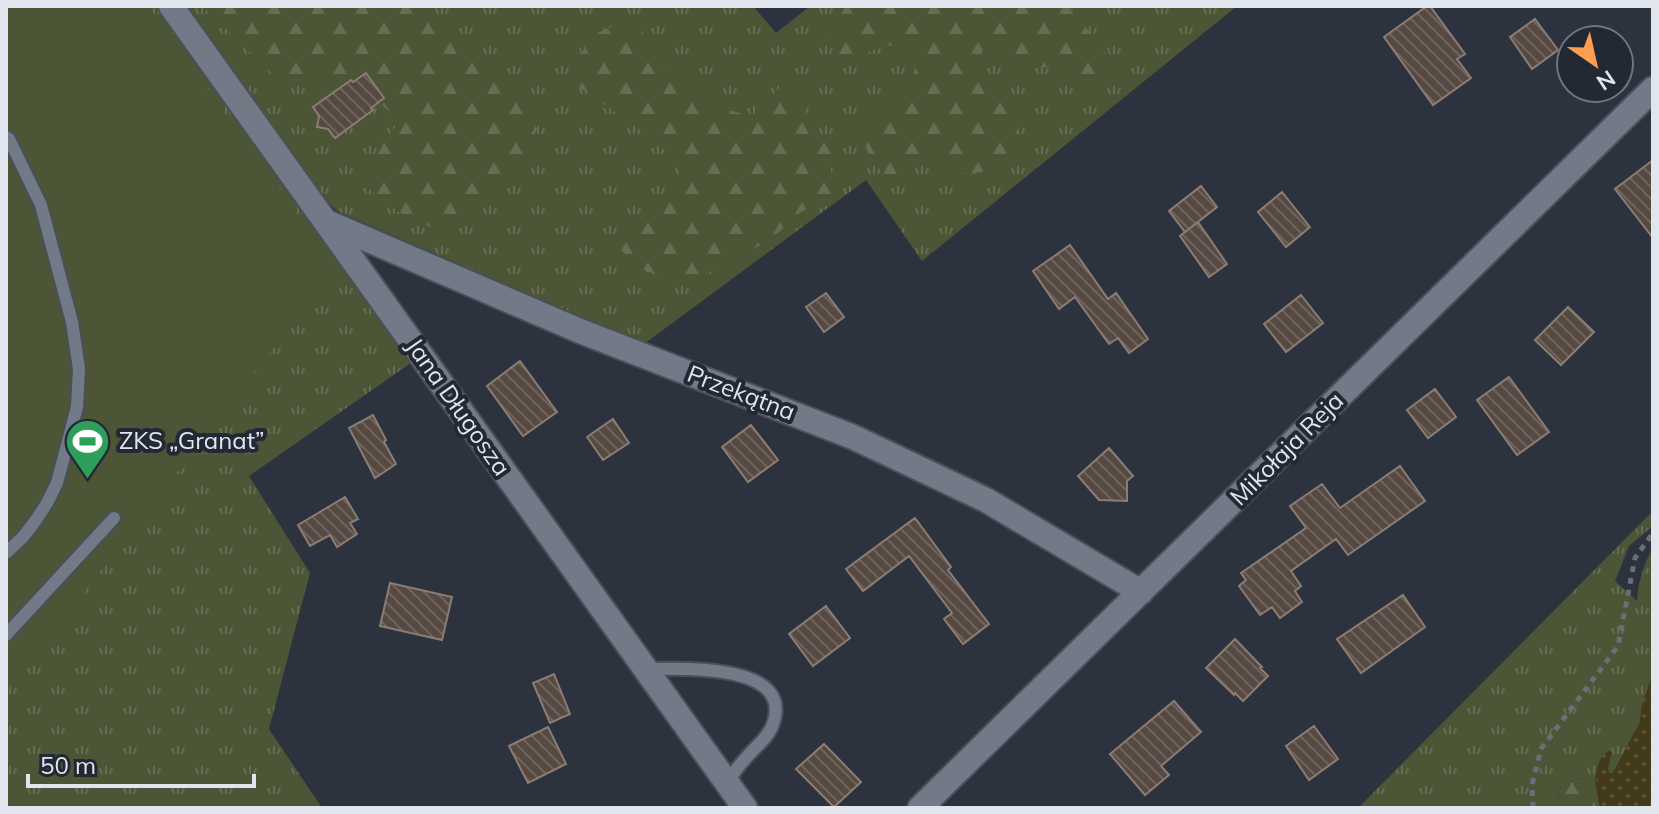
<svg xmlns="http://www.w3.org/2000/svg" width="1659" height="814" viewBox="0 0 1659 814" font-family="Mulish,sans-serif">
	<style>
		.grass { fill: url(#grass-tufts) }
		.forest { fill: url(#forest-firs) }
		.sand { fill: url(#sand-dots) }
		.park { fill: #4c5535 }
		.building { fill: url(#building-back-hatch); stroke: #8b7d74; stroke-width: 2 }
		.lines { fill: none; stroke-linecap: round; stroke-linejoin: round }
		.lane-casing { stroke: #4a5059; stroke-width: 16 }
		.street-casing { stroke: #4a5059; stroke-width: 28 }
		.path { stroke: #696e78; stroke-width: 5; stroke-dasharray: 6 6; stroke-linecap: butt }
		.lane { stroke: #727a87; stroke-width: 12 }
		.street { stroke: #727a87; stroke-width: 24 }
		.labels { text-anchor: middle; stroke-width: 8; stroke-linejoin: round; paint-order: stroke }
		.street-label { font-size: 24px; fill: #e1e5ed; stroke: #232934 }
		.poi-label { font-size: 24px; fill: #e1e5ed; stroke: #232934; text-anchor: start }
	</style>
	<defs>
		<pattern id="grass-tufts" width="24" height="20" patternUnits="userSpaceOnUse" patternTransform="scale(2)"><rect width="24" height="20" fill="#4c5535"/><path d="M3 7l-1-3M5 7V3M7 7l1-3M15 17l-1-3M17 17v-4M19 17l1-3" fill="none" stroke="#666d53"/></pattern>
		<pattern id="forest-firs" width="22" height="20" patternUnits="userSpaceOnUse" patternTransform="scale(2)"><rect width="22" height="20" fill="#4c5535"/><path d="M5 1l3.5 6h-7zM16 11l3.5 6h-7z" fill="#666d53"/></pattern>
		<pattern id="sand-dots" width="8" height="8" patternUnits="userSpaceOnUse" patternTransform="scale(2)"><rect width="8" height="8" fill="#433a1a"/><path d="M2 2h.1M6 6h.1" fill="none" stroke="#5e563c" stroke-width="1.8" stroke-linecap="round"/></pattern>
		<pattern id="building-back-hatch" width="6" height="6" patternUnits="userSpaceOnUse" patternTransform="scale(2)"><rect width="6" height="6" fill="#564941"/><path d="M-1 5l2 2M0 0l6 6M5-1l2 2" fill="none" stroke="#6e635d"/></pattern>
	</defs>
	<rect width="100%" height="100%" fill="#2d333e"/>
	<path class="grass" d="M6,6H158L418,358L249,476L310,573L269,729L322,808H6Z
		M180,6H753L776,33L810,6H1237L922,261L866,180L644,344L337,211L321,195Z
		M1653,511V526L1629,546L1615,581L1637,601C1638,580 1644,565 1653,547V673L1642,705L1640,722L1613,773H1609L1602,756L1597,769L1595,780L1578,778L1560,788L1557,808H1358Z"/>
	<path class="forest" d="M206,6H422L451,35L513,86L537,129L512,180L460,228L430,227L397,211L369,189L371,167L387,137L400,121L371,95L327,80L280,81L207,11Z
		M846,6H1069L1105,52L1101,74L1085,77L1028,63L984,47L978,62L987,81L1006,93L1020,121L1017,141L992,170L968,174L926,157L914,161L891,182L871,159L862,138L869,118L911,90L916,61L891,45L844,59L826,40Z
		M634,17L662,66L707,102L751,117L786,81L831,151V195L801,212L771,239L722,267L695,278L647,272L608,239L649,207L677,197L681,163L630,122L576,85L586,38Z
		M1578,778L1595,780L1600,808H1557L1560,788Z"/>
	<path class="sand" d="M1653,673V808H1600C1596,789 1591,765 1608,751L1612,752L1608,768L1609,773H1613L1640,722L1642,705Z"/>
	<path class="park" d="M6,6H148L336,268L6,692Z"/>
	<path class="building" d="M1427,6H1430L1465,54L1457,59L1471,78L1433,105L1384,37Z
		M1535,19L1558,50L1532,69L1510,37Z
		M366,73L384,98L371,108L373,110L335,138L328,129L317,127L319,116L313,107L351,80L353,82Z
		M1653,160V238L1615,189Z
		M1201,186L1217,207L1185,232L1169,211Z
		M1282,192L1310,227L1286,247L1258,212Z
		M1198,222L1227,264L1209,277L1180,236Z
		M1070,245L1108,299L1116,293L1148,339L1129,353L1118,338L1109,344L1075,297L1059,309L1033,271Z
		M826,293L844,317L824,332L806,307Z
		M1301,295L1323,323L1286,352L1264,324Z
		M1568,307L1594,332L1561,365L1535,340Z
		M520,361L557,412L523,436L487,386Z
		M1509,377L1549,432L1517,455L1477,400Z
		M1435,389L1456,417L1428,438L1407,410Z
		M373,415L386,440L384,442L396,464L375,478L349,428Z
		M613,419L629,443L603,460L587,437Z
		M751,425L778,460L748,482L722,447Z
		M1109,448L1133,476L1127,481V501L1099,500L1078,476Z
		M1400,466L1425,501L1348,555L1336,539L1291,571L1301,586L1295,591L1302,602L1280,618L1272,607L1260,615L1239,586L1246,580L1241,573L1306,528L1290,506L1322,484L1340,508Z
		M345,497L358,519L350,523L357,534L337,547L330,535L310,546L298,525Z
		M915,518L951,567L948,570L989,624L963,644L944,619L952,613L909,556L863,591L846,569Z
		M390,583L452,597L442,640L380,626Z
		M1403,595L1425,627L1361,673L1337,639Z
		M826,606L850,638L813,666L789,634Z
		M1235,639L1262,667L1260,668L1268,676L1243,701L1235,693L1234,695L1206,668Z
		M554,674L570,714L550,723L533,683Z
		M1174,701L1201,732L1161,766L1169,775L1145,795L1110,754Z
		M1314,726L1338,759L1309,780L1286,746Z
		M548,727L566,764L528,783L509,746Z
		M824,744L861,782L834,807L796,769Z"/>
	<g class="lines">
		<defs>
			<path id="lane" d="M6,137L9,139L41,205L72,322L79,369L77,407L57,483L47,503L36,520L23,537L7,552
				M6,635L114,518
				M645,669C679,669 795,662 773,724C769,737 755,747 746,758C739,765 733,774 727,783"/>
			<path id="street" d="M171,6L745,808
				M329,223L580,331L853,437L986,500L1141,592
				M920,808L1653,89"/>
		</defs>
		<use href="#lane" class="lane-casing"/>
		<use href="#street" class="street-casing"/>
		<path class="path" d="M1533,808L1532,785L1541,749L1618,646L1635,558L1653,533"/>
		<use href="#lane" class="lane"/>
		<use href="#street" class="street"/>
	</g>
	<defs>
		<symbol id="stadium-pin" viewBox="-11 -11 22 30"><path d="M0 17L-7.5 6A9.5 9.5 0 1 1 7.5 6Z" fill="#2e9e5b" stroke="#232934"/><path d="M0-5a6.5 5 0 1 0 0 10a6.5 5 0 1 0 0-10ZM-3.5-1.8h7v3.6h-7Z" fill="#fff"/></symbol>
	</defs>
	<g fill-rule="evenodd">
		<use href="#stadium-pin" x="62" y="416" width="51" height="69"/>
	</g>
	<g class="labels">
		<g class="street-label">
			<text transform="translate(741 393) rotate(21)" y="8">Przekątna</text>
			<text transform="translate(458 407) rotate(55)" y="8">Jana Długosza</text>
			<text transform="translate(1287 449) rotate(-45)" y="8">Mikołaja Reja</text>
		</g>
		<g class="poi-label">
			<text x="119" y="449">ZKS „Granat”</text>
		</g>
	</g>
	<rect width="1659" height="814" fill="none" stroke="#e1e5ed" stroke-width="16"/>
	<g transform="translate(1595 64) rotate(146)"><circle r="38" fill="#232934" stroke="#6f747e" stroke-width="2"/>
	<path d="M0-6L14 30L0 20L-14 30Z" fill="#fc9d52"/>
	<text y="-12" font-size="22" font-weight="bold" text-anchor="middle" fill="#e1e5ed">N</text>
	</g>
	<path d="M28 774v12h226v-12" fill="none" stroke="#e1e5ed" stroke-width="4"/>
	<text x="40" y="774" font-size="24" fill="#e1e5ed" stroke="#232934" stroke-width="6" paint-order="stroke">50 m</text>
</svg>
